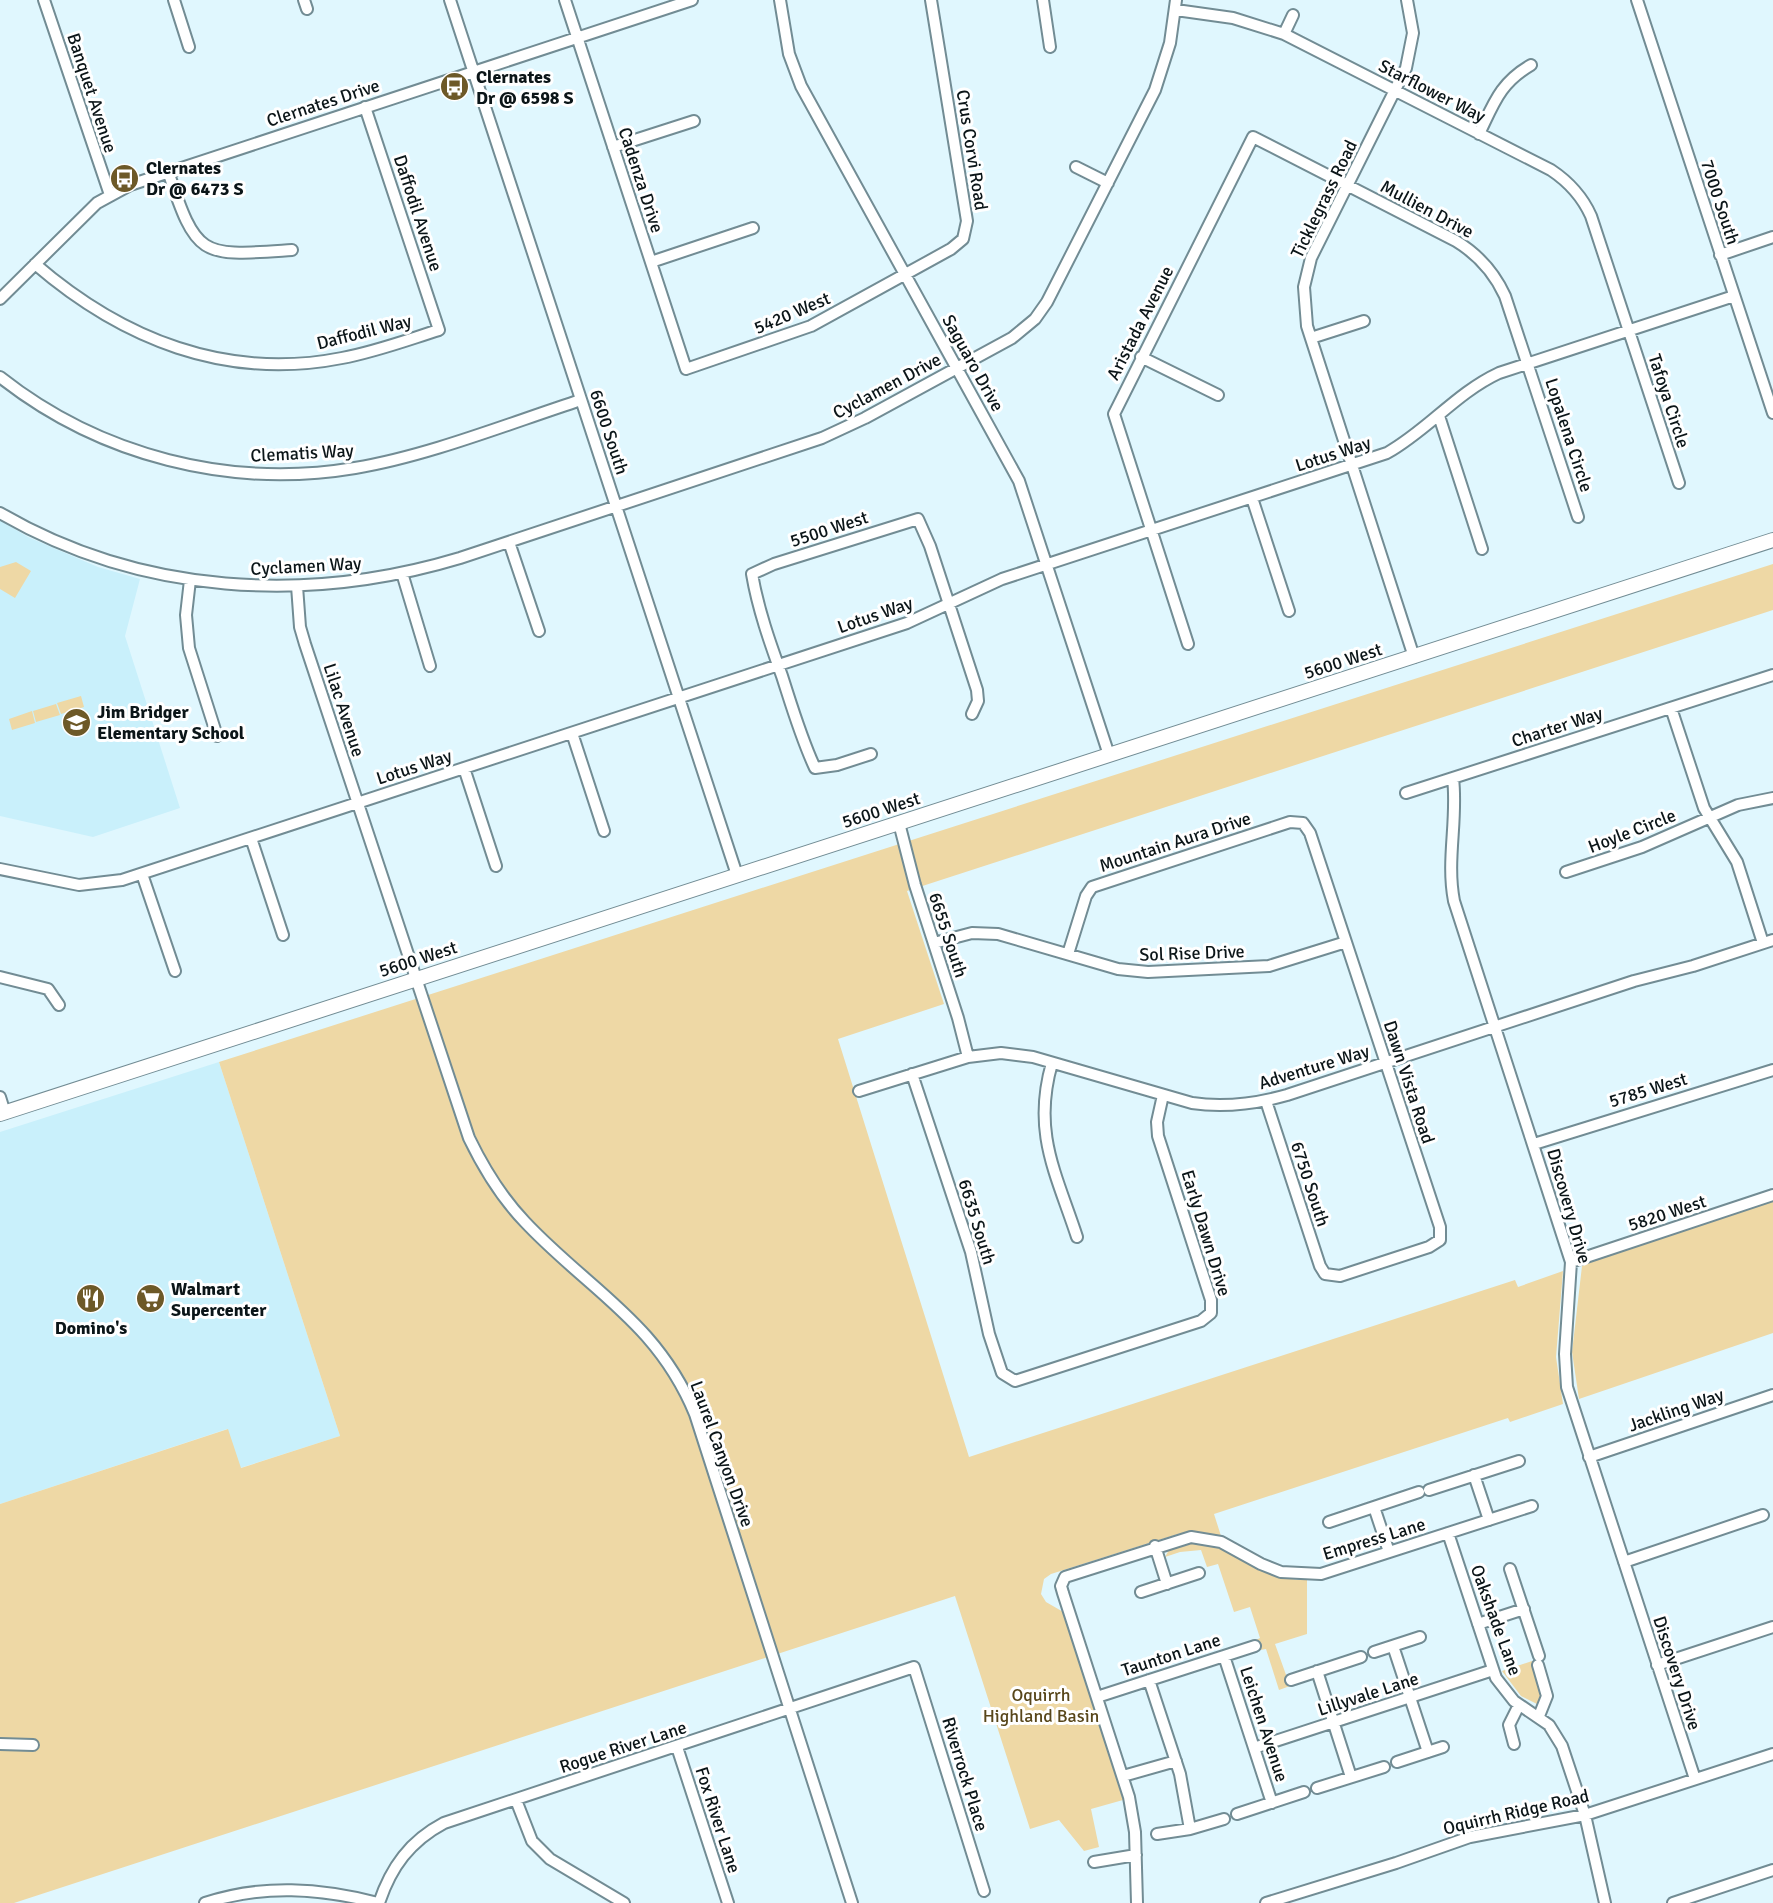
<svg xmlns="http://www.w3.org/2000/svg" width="1773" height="1903" viewBox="0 0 1773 1903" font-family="Signika,sans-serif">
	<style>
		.built { fill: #c9f0fb }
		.green { fill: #eed8a5 }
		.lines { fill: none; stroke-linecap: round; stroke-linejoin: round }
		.minor-casing { stroke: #728c94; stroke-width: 14 }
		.major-casing { stroke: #728c94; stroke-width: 16 }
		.minor { stroke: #fff; stroke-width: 10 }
		.major { stroke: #fff; stroke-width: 14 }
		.labels { text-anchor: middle; stroke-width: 6; stroke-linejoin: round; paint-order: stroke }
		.poi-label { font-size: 18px; font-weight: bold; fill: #0b1518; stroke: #fff; text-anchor: start }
		.street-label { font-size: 18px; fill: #0b1518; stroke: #fff }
		.park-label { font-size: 18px; fill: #58461a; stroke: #fff }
	</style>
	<rect width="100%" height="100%" fill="#e0f7fe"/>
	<path class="built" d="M0,520L28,537L98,567L140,579L125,636L180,808L93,837L0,816Z
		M219,1062L340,1436L240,1468L227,1429L0,1504V1132Z"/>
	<path class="green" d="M16,562L31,571L15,598L0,589V567Z
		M1773,564V610L907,891L944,1004L838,1039L969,1457L1515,1280L1518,1287L1563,1271L1556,1357L1563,1404L1510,1422L1508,1418L1214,1514L1221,1536L1201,1532L1181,1533L1051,1574L1044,1579L1041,1594L1046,1602L1065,1613L1123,1800L1091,1809L1099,1847L1084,1851L1059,1820L1030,1829L955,1596L14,1903H0V1504L228,1429L241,1468L340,1436L219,1062Z
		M81,696L84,707L61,714L57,703Z
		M56,704L60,715L36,722L33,711Z
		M32,711L35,723L12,730L9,719Z
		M1773,1201V1333L1579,1399L1572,1352L1582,1266L1588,1261Z
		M1193,1543C1234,1542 1257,1581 1307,1580V1634L1275,1644L1290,1686L1279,1690L1266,1649L1260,1650L1256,1640L1260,1638L1250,1607L1234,1612L1218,1564L1207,1567L1201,1550L1180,1552L1165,1557L1170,1548Z
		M1532,1661L1543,1696L1539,1705L1521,1696L1502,1671Z"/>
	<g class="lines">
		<defs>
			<path id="minor" d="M44,0L110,195
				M174,0L189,47
				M304,0L307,9
				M450,0L737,875
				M565,0L686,369L811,326L951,249L963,239L967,221L931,0
				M780,0L789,54L801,86L1019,481L1109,755
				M1043,0L1050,47
				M1407,0L1413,33L1406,68L1311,258L1304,287L1307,326L1414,657
				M1637,0L1773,413
				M1176,10L1233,18L1284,34L1551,170C1569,182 1582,196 1591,216L1679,483
				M1284,34L1293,15
				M1479,134C1494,103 1500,83 1531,65
				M613,147L694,121
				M1076,167L1108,183
				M168,171C197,260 202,256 292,250
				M1720,255L1773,237
				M651,262L753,228
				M35,264C122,339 226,381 342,358C375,352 407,340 439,330L365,107
				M0,299L97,203L130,185L692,0
				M1311,338L1364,321
				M1141,357L1218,395
				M0,377C100,456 230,489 355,468C428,456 510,423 581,400
				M1439,416L1482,549
				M1252,498L1289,611
				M0,513C141,595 307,604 460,558L822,438L865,418L1012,338L1035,319L1047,302L1155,90L1170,43L1176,0
				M509,542L539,631
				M402,573L430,666
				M190,580L186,615L189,648L217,736
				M297,586L300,627L305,644L469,1138C484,1169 501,1197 525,1222C589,1290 657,1322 695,1414L852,1903
				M1188,644L1114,414L1253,137L1456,241C1479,255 1494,272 1505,296L1578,517
				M1671,708L1704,808L1737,862L1763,943
				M572,733L604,831
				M871,754L837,765L815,768C801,738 792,707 782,676C770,643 758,609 752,574L774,564L918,519L930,546L977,690L978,701L972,714
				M464,768L496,866
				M1453,778C1458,819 1446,860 1454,901L1571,1262L1565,1354L1567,1387L1695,1779
				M1406,793L1773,675
				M899,823L915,885L958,1018L968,1057
				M251,838L283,935
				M0,869L79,885L122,880L907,623L1002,579L1387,453C1428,430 1456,393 1499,373L1734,296
				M1566,872L1642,847L1738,805L1773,798
				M142,874L175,971
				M934,943L972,933L998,934L1118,969L1148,972L1269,966L1346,942
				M1068,954L1086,896L1092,887L1290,822L1303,823L1310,833L1440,1227V1240L1429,1247L1340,1276L1325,1274L1320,1266L1266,1101
				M0,977L48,989L59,1005
				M1052,1063C1032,1132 1056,1173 1077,1237
				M912,1074L971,1252L989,1334L1002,1373L1015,1381L1201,1321L1211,1313V1300L1158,1136L1157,1122L1163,1095
				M859,1091L968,1057L1001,1053L1033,1057L1192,1103C1225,1108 1255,1104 1287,1095L1634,981L1693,966L1773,940
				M0,1097L5,1113
				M1534,1144L1773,1070
				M1571,1262L1773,1195
				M1589,1457L1773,1395
				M1474,1475L1489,1520
				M1429,1490L1519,1461
				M1374,1507L1389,1552
				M1329,1522L1419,1492
				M1448,1533L1496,1678L1514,1701L1549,1725L1562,1746L1585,1815L1605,1903
				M1155,1546L1167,1584
				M1624,1562L1763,1515
				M1510,1569L1539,1656
				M1141,1592L1199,1573
				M1478,1624L1524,1609
				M1393,1646L1428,1752
				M1374,1652L1420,1637
				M1224,1656L1272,1803
				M1538,1665L1547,1696L1539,1716
				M1657,1665L1773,1627
				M1317,1671L1351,1777
				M1149,1680L1180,1774L1190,1829
				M1291,1680L1361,1657
				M1097,1697L1255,1646
				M0,1744L33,1745
				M1514,1744L1509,1725L1519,1705
				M677,1747L728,1903
				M1254,1748L1493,1670
				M1397,1762L1443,1747
				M1123,1776L1176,1761
				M1317,1788L1384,1767
				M516,1800L532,1841L550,1859L624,1903
				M1237,1814L1304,1792
				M1157,1834L1190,1829L1224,1819
				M1094,1862L1136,1855
				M205,1903C263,1884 320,1888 378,1903
				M379,1903C391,1867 410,1841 444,1823L914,1667L984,1891
				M1137,1903L1135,1832L1129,1797L1063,1593L1061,1586L1065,1577L1191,1537L1221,1542L1261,1564L1281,1572L1321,1574L1532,1506
				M1266,1903L1396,1863L1470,1837L1585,1815L1773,1754
				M1673,1903L1773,1870"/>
			<path id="major" d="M0,1114L1773,540"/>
		</defs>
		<use href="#minor" class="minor-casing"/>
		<use href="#major" class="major-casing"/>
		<use href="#minor" class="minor"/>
		<use href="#major" class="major"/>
	</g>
	<defs>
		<symbol id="bus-disc" viewBox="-11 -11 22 22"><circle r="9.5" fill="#6d5928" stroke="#fff"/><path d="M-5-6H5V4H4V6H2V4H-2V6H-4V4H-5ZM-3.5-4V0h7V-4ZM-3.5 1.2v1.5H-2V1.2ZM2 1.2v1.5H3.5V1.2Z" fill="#fff"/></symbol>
		<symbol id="school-disc" viewBox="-11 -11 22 22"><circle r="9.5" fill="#6d5928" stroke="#fff"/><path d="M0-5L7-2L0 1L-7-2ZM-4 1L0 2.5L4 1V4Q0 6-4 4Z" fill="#fff"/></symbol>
		<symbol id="restaurant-disc" viewBox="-11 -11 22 22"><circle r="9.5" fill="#6d5928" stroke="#fff"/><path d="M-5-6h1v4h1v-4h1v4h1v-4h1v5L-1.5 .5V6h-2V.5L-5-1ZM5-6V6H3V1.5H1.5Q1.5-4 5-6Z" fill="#fff"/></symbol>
		<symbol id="supermarket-disc" viewBox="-11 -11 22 22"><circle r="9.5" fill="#6d5928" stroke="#fff"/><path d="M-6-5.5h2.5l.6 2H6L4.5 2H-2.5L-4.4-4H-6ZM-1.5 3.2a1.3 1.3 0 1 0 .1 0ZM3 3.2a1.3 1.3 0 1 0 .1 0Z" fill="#fff"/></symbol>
	</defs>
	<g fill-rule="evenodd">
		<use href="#bus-disc" x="438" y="70" width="33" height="33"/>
		<use href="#bus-disc" x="108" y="162" width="33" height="33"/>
		<use href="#school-disc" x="60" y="706" width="33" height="33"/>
		<use href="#restaurant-disc" x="74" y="1282" width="33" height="33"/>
		<use href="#supermarket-disc" x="134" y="1282" width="33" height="33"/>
	</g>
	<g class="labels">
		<g class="poi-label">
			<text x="476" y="83">Clernates<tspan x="476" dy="21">Dr @ 6598 S</tspan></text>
			<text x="146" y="174">Clernates<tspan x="146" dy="21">Dr @ 6473 S</tspan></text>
			<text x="97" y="718">Jim Bridger<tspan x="97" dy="21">Elementary School</tspan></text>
			<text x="171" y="1295">Walmart<tspan x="171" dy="21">Supercenter</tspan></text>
			<text x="91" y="1334" text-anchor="middle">Domino's</text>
		</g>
		<g class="street-label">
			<text transform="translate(1432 91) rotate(27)" y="6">Starflower Way</text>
			<text transform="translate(92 93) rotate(72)" y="6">Banquet Avenue</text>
			<text transform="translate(323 103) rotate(-18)" y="6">Clernates Drive</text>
			<text transform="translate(972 150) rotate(81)" y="6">Crus Corvi Road</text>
			<text transform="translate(641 180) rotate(72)" y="6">Cadenza Drive</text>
			<text transform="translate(1324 199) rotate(-64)" y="6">Ticklegrass Road</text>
			<text transform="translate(1720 202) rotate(72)" y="6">7000 South</text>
			<text transform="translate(1427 209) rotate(28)" y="6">Mullien Drive</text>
			<text transform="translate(418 213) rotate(72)" y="6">Daffodil Avenue</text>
			<text transform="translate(792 313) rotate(-23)" y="6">5420 West</text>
			<text transform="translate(1140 323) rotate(-63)" y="6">Aristada Avenue</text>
			<text transform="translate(364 332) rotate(-14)" y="6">Daffodil Way</text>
			<text transform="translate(973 363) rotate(61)" y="6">Saguaro Drive</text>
			<text transform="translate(887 386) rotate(-28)" y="6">Cyclamen Drive</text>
			<text transform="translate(1669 401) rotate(72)" y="6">Tafoya Circle</text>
			<text transform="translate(609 432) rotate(72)" y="6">6600 South</text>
			<text transform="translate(1569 435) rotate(72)" y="6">Lopalena Circle</text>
			<text transform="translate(302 453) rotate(-3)" y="6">Clematis Way</text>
			<text transform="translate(1333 454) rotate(-18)" y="6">Lotus Way</text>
			<text transform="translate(829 529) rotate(-18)" y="6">5500 West</text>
			<text transform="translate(306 566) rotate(-3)" y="6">Cyclamen Way</text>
			<text transform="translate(875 615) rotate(-19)" y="6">Lotus Way</text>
			<text transform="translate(1343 661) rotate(-18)" y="6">5600 West</text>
			<text transform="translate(344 710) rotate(72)" y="6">Lilac Avenue</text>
			<text transform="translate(1557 727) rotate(-18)" y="6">Charter Way</text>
			<text transform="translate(414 767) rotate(-18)" y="6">Lotus Way</text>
			<text transform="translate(881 810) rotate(-18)" y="6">5600 West</text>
			<text transform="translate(1632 831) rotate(-21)" y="6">Hoyle Circle</text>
			<text transform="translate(1175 842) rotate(-18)" y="6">Mountain Aura Drive</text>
			<text transform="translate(948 935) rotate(72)" y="6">6655 South</text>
			<text transform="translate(1192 953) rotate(-2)" y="6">Sol Rise Drive</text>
			<text transform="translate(418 959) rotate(-18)" y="6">5600 West</text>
			<text transform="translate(1314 1067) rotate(-17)" y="6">Adventure Way</text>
			<text transform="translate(1409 1082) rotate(72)" y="6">Dawn Vista Road</text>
			<text transform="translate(1648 1090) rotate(-17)" y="6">5785 West</text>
			<text transform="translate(1310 1184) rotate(72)" y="6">6750 South</text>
			<text transform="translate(1569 1206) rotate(74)" y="6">Discovery Drive</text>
			<text transform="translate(1667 1213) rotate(-18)" y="6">5820 West</text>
			<text transform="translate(977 1222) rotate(73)" y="6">6635 South</text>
			<text transform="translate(1206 1233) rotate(73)" y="6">Early Dawn Drive</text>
			<text transform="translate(1676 1410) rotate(-19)" y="6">Jackling Way</text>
			<text transform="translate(722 1454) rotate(70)" y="6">Laurel Canyon Drive</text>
			<text transform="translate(1374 1539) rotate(-17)" y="6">Empress Lane</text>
			<text transform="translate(1496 1620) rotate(70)" y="6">Oakshade Lane</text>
			<text transform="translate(1171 1655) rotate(-18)" y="6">Taunton Lane</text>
			<text transform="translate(1677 1673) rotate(72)" y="6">Discovery Drive</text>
			<text transform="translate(1368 1694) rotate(-18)" y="6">Lillyvale Lane</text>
			<text transform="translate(1264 1724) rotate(72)" y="6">Leichen Avenue</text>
			<text transform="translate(623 1747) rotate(-18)" y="6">Rogue River Lane</text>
			<text transform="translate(965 1774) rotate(73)" y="6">Riverrock Place</text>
			<text transform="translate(1516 1812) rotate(-13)" y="6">Oquirrh Ridge Road</text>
			<text transform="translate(718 1820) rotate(72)" y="6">Fox River Lane</text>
		</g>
		<g class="park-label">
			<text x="1041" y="1701">Oquirrh<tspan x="1041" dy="21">Highland Basin</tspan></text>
		</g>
	</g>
</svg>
